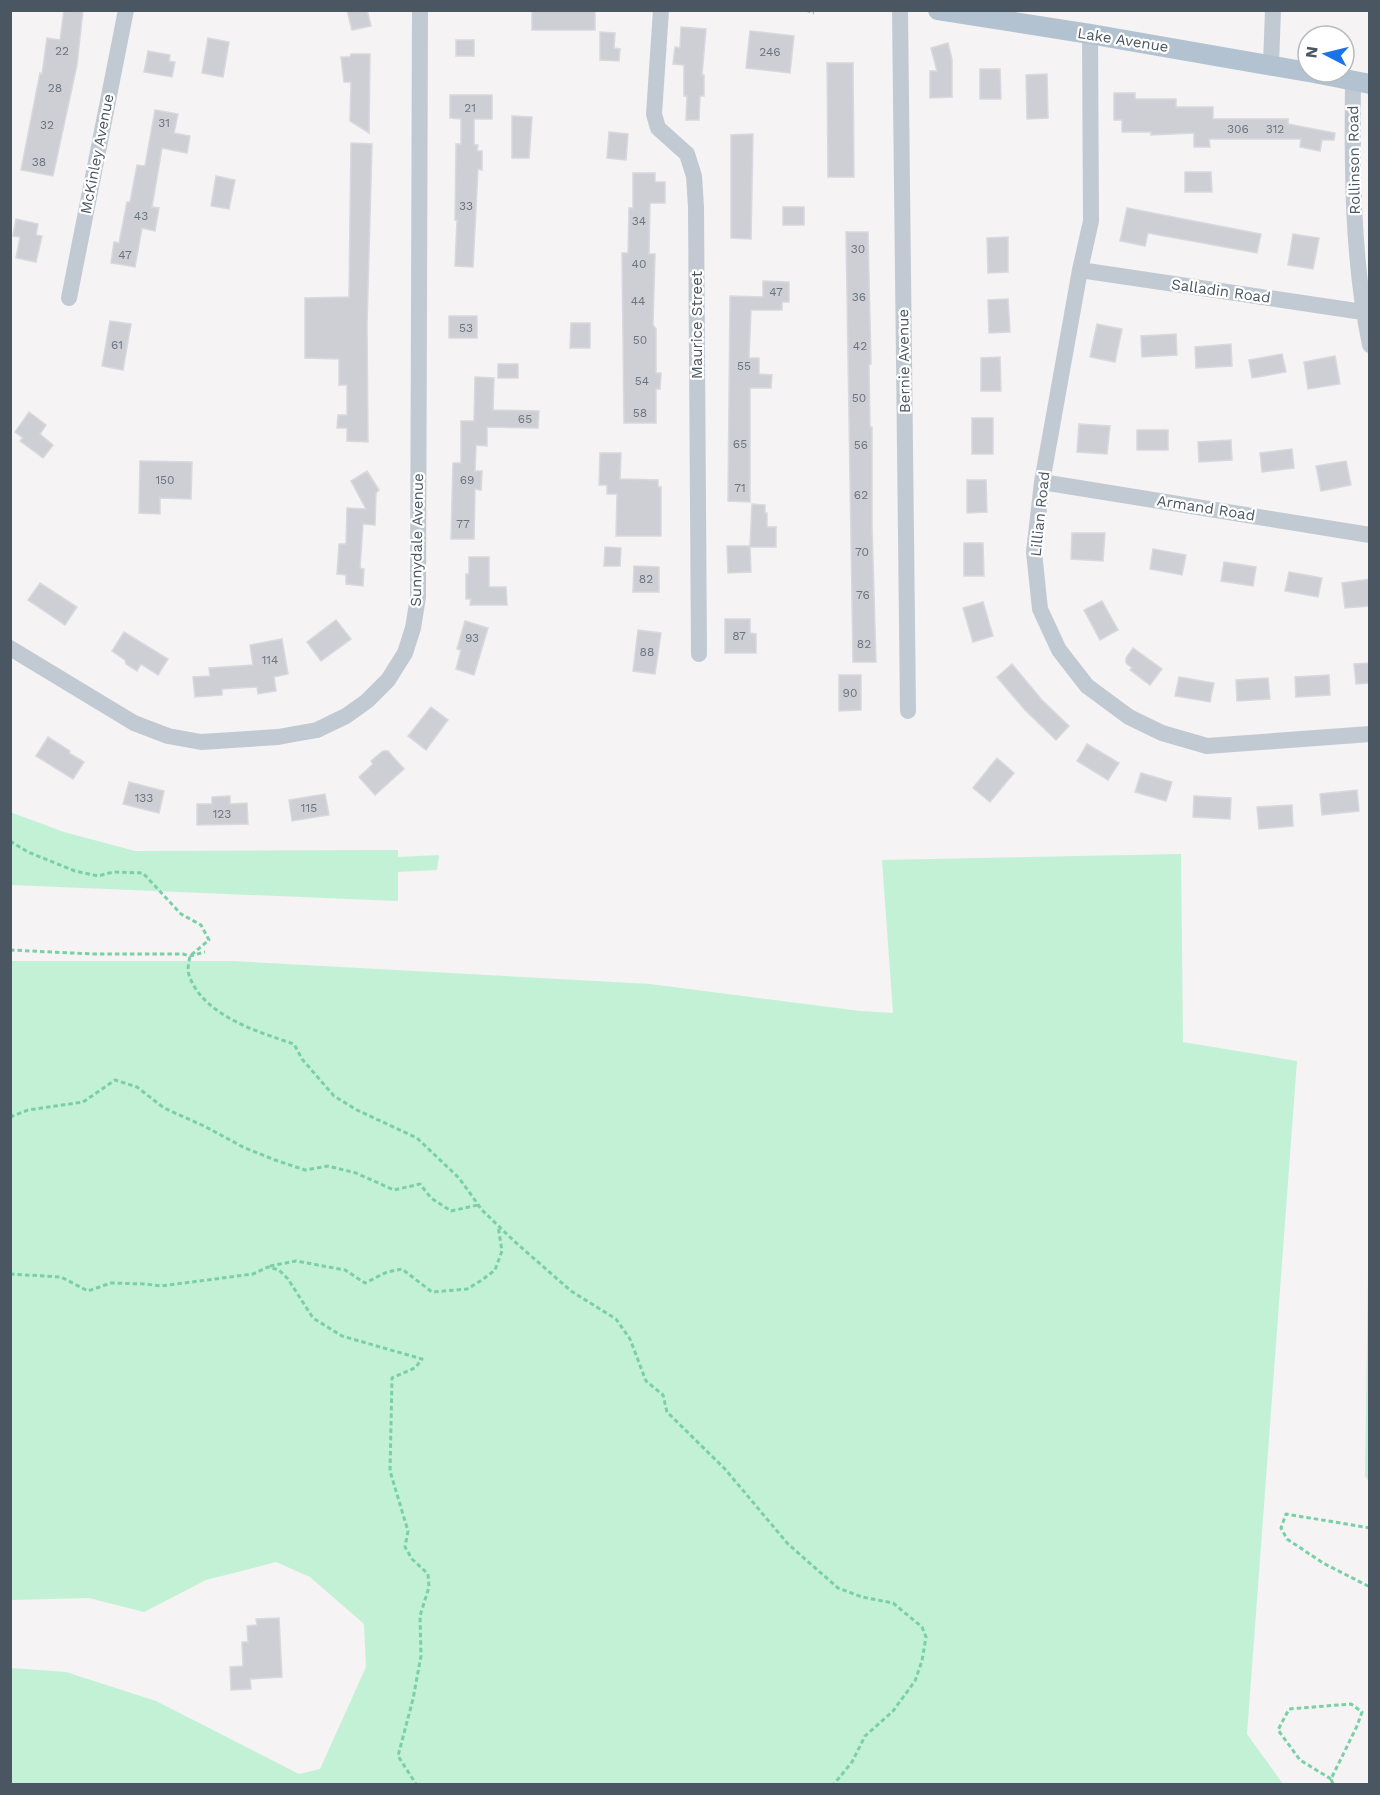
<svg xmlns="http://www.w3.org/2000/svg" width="1380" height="1795" viewBox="0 0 1380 1795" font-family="'Work Sans',sans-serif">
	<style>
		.green { fill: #c3f1d5 }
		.building { fill: #cdcfd5; stroke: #d7d9de; stroke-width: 1.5 }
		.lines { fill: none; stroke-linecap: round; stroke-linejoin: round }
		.path { stroke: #7ad0a6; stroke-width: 3; stroke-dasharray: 4.5 3; stroke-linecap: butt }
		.minor { stroke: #c1cad2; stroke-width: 16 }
		.major { stroke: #b3c2d1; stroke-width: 20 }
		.labels { text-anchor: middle; stroke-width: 4.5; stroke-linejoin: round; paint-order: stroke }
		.number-label { font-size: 12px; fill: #6b747e }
		.street-label { font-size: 15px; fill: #4a5661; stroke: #fff }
	</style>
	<rect width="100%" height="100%" fill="#f5f3f3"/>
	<path class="green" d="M10,812L64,832L135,851L398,850V857L439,855L437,870L398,872V901L11,885Z
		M1181,854L1183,1042L1297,1061L1247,1734L1283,1784H11V1668L66,1672L156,1701L299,1774L320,1769L366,1667L364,1624L310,1577L276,1562L206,1580L144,1612L89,1598L11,1600V961H232L650,984L860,1011L893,1013L882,860Z
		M1369,1206V1482L1365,1476Z"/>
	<path class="building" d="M64,10H83L77,65L53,176L21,170L40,73L42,74L47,38L60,40Z
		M347,10H367L371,26L352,30Z
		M532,10H595V30H532Z
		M681,27L706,29L702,75H704V96H700L699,120H686L687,96H684V65L673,64L675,47L680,48Z
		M750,31L794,36L790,73L746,68Z
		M600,32L615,33L614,48L620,49L619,61L600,60Z
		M208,38L229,42L223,77L202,73Z
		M456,40H474V56H456Z
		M948,43L952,59V97L930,98V71H937L931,48Z
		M148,51L170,55L169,61L175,62L172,77L144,72Z
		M351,54H370L369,133L350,121L351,82H344L341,57H350Z
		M827,63H853L854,177H828Z
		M980,69H1000L1001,99H980Z
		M1047,74L1048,118L1027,119L1026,75Z
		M1114,93H1135V99H1176V107H1213V119H1288V124L1335,133L1334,140H1322L1320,151L1300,147L1301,139H1209L1210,147H1194V133L1151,135V132H1122V120H1114Z
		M450,95H492V119H474V145H478L477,151H482V170L478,169L473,267L455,266L457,220H455L456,144H461V119L450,118Z
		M155,110L178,114L174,133L190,136L187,153L162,148L152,207L159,208L155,231L142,228L135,267L111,263L114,242L119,243L127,202H130L137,165L145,166Z
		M512,116L532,117L529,158H512Z
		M609,132L628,134L626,160L607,158Z
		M753,134L751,239L731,238V135Z
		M351,143L372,144L367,325L368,442L347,441V428H337L338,415H347V385H339V359L305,358V298L349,297Z
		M1185,172H1211L1212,192H1185Z
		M633,173H655V182H665V203H650L649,254H655L653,325L656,329V373H661L660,389H656V423H624L622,253H628L629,208H633Z
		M216,176L235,180L229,209L211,206Z
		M783,207H804V225H783Z
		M1127,208L1261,234L1257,253L1148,233L1145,246L1120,241Z
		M16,219L38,224L36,235L42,236L36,262L16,258L20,237L13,236Z
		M846,232H868L871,364H869L870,427H872V527L876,662H853Z
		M1293,234L1319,238L1313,269L1288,265Z
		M1008,237V272L988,273L987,238Z
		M763,281L789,282V302H782V310H751L749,358H759V374L772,375L771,388H750V502L728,501L730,296L763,297Z
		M1008,299L1010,332L989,333L988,300Z
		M449,316H477V338H449Z
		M110,321L131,324L123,370L102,366Z
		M571,323H590V348H570Z
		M1097,324L1122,329L1115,362L1090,357Z
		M1176,334L1177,355L1142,357L1141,336Z
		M1231,344L1232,366L1196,368L1195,347Z
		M1282,354L1286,372L1252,378L1249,360Z
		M1335,356L1340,384L1308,389L1304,362Z
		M1000,357L1001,391H981V358Z
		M498,364H518V378H498Z
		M475,377L494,378L493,410L539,411L538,428L487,427V446L476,445L475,471H482L481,490L475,489L474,539H451L453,463H461V421H474Z
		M29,412L46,425L40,434L53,445L43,458L20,441L23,438L15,432Z
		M972,418H993V454H972Z
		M1079,424L1110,426L1107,454L1077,452Z
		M1137,430H1168V450H1137Z
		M1231,440L1232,460L1199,462L1198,442Z
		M1292,449L1294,468L1262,472L1260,453Z
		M600,453H621L620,479L658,480V487H661V536H616L617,494H607V485H599Z
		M140,461L192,462L191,499L160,498V514L139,513Z
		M1346,461L1351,485L1321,491L1316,466Z
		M367,471L379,490L376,493L375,525L363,524L360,568L364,569L363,586L346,584V575L337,574L339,544H346L347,508L366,509L351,481Z
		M967,480H986L987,512L967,513Z
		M752,504L765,505V513H767V527H776V547H750L751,572L728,573L727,546H750Z
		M1072,533H1105L1103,561L1071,559Z
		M964,543H983L984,576H964Z
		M605,547L621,548L620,566H604Z
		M1153,549L1186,555L1182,575L1150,569Z
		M469,557H489V587H506L507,605H470L471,599H466V574H469Z
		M1224,562L1256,567L1253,586L1221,581Z
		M634,566L659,567V592H633Z
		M1289,572L1322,578L1318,597L1285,591Z
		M1370,579V606L1345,608L1342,583Z
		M40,583L77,607L65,625L28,600Z
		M1102,601L1118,630L1100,640L1084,610Z
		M983,602L993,636L973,642L963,608Z
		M725,619H750V633L756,634V653H725Z
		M336,620L351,639L321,661L307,642Z
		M465,621L488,628L474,675L456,669L461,650L457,649Z
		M638,630L661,633L655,674L633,671Z
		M124,632L168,659L158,675L141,664L137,671L126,664L125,660L112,651Z
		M282,639L288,674L274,677L276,691L258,694L257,687L222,689V695L195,697L193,677L210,676L209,668L253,665L250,645Z
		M1133,648L1162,669L1150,685L1130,670L1132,668L1126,663V658Z
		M1370,663V683L1356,684L1354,664Z
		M1012,664L1042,700L1069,726L1056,740L1025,710L997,677Z
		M839,675H861V710L839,711Z
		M1329,675L1330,695L1296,697L1295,677Z
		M1179,677L1214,683L1210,702L1175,696Z
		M1268,678L1270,699L1237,701L1236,680Z
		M431,707L448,720L426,750L408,736Z
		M48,737L70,751L69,753L84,762L73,779L36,756Z
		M1087,744L1119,763L1108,780L1077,761Z
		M383,751H388L404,769L375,795L359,777L373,764L371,761Z
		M997,758L1014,773L990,802L973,788Z
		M1141,773L1172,782L1166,801L1135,792Z
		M129,782L164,791L159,813L123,804Z
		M1357,790L1359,811L1322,815L1320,794Z
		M325,794L329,815L292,821L289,800Z
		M230,796V804L247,803L248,824L197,825V804H212V797Z
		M1194,796L1231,798L1230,819L1193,817Z
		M1292,805L1293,826L1259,829L1257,807Z
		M279,1618L282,1677L250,1679L251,1689L231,1690L230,1667L243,1666L242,1642H248L247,1626L257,1625L256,1619Z"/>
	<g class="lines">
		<path class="path" d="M806,10L814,13
			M10,841L28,852L75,871L98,876L113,872L143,873L181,914L201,925L209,940L190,956C189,962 187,969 189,975C202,1015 258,1032 294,1044L302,1059L334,1096L357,1110L417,1138L459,1178L482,1210L514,1241L571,1291L616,1319L630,1339L646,1381L663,1395L667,1412L725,1469L788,1544L838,1588L862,1597L893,1603L922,1627L926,1637L922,1661L915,1681L893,1711L865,1736L852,1762L834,1784
			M10,950L93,954H183L190,956L205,952
			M10,1117L28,1110L83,1102L115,1080L137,1087L164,1108L204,1126L245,1148L275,1160L305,1170L328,1166L356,1173L394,1190L420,1184L431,1198L451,1211L478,1205
			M270,1266L296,1261L345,1270L365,1283L387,1272L402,1269L432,1292L467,1289L482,1280L495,1270L502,1251L498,1226
			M10,1274L61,1277L88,1291L111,1283L145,1284L161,1286L253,1274L268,1267L279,1270L288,1279L313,1318L342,1336L422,1359L415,1368L392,1378L390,1471L408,1531L405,1547L412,1559L428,1574L429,1587L420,1616L421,1656L413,1699L398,1756L416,1784
			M1370,1528L1286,1514L1281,1528L1287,1539L1323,1563L1370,1587
			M1331,1779L1300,1760L1278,1730L1289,1709L1351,1704L1362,1712L1357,1726L1331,1779L1333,1784"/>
		<path class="minor" d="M661,10L654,114L658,128L687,154L694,176L696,207L699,654
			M900,10L908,711
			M1090,34L1091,221L1080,270L1042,482L1034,552L1040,609L1059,650L1087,686L1129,717L1162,733L1207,746L1370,734
			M1271,64L1273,10
			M1353,81C1352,169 1352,258 1370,345
			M1080,270L1363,312
			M69,298L126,10
			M1042,482L1370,535
			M10,648L134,723L168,736L201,742L278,737L317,730L346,716L367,701L388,680L405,653L413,628L418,597L420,10"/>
		<path class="major" d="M938,10L1090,34L1308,72
			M1309,72L1370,84"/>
	</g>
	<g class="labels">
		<g class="number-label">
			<text x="62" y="55">22</text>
			<text x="770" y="56">246</text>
			<text x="55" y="92">28</text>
			<text x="470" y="112">21</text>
			<text x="164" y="127">31</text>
			<text x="47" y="129">32</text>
			<text x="1238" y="133">306</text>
			<text x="1275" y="133">312</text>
			<text x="39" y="166">38</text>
			<text x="466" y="210">33</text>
			<text x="141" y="220">43</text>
			<text x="639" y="225">34</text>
			<text x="858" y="253">30</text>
			<text x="125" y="259">47</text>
			<text x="639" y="268">40</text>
			<text x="776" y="296">47</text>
			<text x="859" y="301">36</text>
			<text x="638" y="305">44</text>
			<text x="466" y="332">53</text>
			<text x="640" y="344">50</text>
			<text x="117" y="349">61</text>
			<text x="860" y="350">42</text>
			<text x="744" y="370">55</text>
			<text x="642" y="385">54</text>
			<text x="859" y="402">50</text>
			<text x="640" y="417">58</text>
			<text x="525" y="423">65</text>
			<text x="740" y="448">65</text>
			<text x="861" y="449">56</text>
			<text x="165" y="484">150</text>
			<text x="467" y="484">69</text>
			<text x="740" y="492">71</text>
			<text x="861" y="499">62</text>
			<text x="463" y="528">77</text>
			<text x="862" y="556">70</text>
			<text x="646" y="583">82</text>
			<text x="863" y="599">76</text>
			<text x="739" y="640">87</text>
			<text x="472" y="642">93</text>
			<text x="864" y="648">82</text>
			<text x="647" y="656">88</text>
			<text x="270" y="664">114</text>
			<text x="850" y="697">90</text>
			<text x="144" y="802">133</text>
			<text x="309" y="812">115</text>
			<text x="222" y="818">123</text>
		</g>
		<g class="street-label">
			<text transform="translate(1123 40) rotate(9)" y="5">Lake Avenue</text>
			<text transform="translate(97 154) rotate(-79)" y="5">McKinley Avenue</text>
			<text transform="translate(1354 160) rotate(-91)" y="5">Rollinson Road</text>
			<text transform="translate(1221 291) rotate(8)" y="5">Salladin Road</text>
			<text transform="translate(697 325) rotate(-90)" y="5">Maurice Street</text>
			<text transform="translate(904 361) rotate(-91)" y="5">Bernie Avenue</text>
			<text transform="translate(1206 508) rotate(9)" y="5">Armand Road</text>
			<text transform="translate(1040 514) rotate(-84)" y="5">Lillian Road</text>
			<text transform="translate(417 540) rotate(-89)" y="5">Sunnydale Avenue</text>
		</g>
	</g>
	<rect width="1380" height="1795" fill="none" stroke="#4a5661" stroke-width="24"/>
	<g transform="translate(1326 54) rotate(277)"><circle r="28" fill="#ffffff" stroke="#b7bbc0" stroke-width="1.5"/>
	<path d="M0-4.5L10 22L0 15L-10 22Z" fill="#1a73e8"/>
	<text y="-9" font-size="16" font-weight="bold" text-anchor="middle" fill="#4a5661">N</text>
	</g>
</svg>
